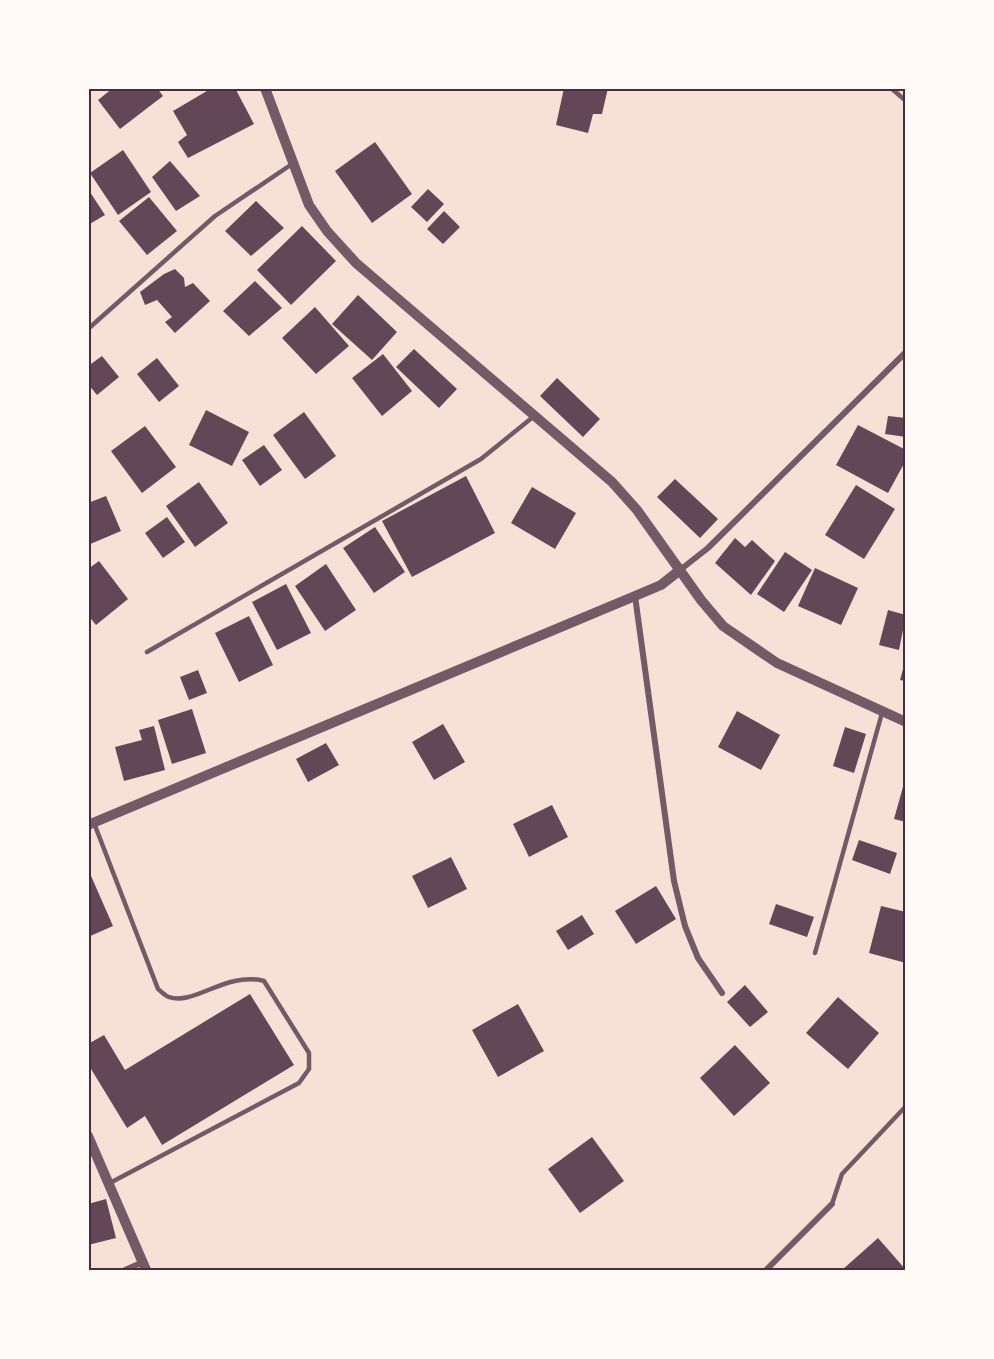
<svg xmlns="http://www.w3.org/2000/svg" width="994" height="1359" viewBox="0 0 994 1359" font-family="'Fira Sans Condensed',sans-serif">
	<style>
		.building { fill: #644757 }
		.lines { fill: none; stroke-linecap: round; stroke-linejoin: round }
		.service { stroke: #755966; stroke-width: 4.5 }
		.minor { stroke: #755966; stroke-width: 6 }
		.tertiary { stroke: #755966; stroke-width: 10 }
		.neatline { fill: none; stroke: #4a2c40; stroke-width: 2 }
	</style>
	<rect width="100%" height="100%" fill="#f7e1d7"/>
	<path class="building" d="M113,88H157L163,96L120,129L98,100Z
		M212,88H235L254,124L188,158L178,142L187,135L173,111Z
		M564,88H608L602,114H593L588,133L556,125Z
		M375,142L412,194L372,223L335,171Z
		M123,150L151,192L118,215L90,173Z
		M170,161L200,196L176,211L152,177Z
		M88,189L105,215L88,225Z
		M428,189L444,204L427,222L411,207Z
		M149,197L177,231L147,255L119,221Z
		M256,201L284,228L251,256L225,231Z
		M444,211L460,227L443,244L427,229Z
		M302,226L336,261L291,305L257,270Z
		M175,269L184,278L185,287L193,283L210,301L175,333L165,322L172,317L157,300L145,305L140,292L164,274Z
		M255,281L282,308L249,336L223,311Z
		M358,295L397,332L372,360L332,324Z
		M315,307L349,346L316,374L282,338Z
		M414,349L457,389L439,408L396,367Z
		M383,354L412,391L382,416L352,378Z
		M102,356L119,377L97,395L88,384V366Z
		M157,358L179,386L159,402L137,374Z
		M557,378L600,419L583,437L540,396Z
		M206,410L249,432L232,466L189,445Z
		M304,412L336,456L305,479L273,435Z
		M888,416L906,418V437L885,434Z
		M858,425L906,450V460L888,493L836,465Z
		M145,426L176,467L142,493L111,451Z
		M264,445L282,470L260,486L242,460Z
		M466,476L495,533L412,577L382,521Z
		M675,479L718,519L700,538L657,497Z
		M199,482L228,523L195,547L166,506Z
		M856,485L895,509L864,559L825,535Z
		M532,487L576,513L555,549L511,523Z
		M106,496L121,531L88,545V503Z
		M167,517L185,542L163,558L145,533Z
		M375,527L405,572L374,593L343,548Z
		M735,538L745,547L752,540L775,561L751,595L715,563Z
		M785,552L812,570L784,612L757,594Z
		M99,561L128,599L96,625L88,615V569Z
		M326,564L356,610L325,631L295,586Z
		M815,568L858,588L841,625L798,606Z
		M286,584L311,633L277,650L252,602Z
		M888,610L906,615L899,650L879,645Z
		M249,616L273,665L239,682L215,633Z
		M905,662H906V681L900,680Z
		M198,670L207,693L189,700L180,677Z
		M192,709L206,753L172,764L158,720Z
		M737,711L780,735L761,770L718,747Z
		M443,724L465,762L434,780L412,742Z
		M154,726L165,770L124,781L115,747L142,740L139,730Z
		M845,727L866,734L854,773L833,766Z
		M326,743L339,765L308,782L296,759Z
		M906,776V822L894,819Z
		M552,805L568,837L529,857L513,824Z
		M859,840L897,853L890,874L852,860Z
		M451,857L467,889L428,908L412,876Z
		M88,869L113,926L88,937Z
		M656,886L676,919L636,944L615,911Z
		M776,904L814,917L807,937L769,924Z
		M881,906L906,912V963L869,953Z
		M582,915L594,934L568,950L556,931Z
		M745,985L768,1012L750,1027L727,1002Z
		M250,994L294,1065L162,1145L145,1116L127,1128L88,1064V1044L104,1035L125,1070Z
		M838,997L879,1033L848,1069L806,1033Z
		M518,1004L544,1051L498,1077L472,1030Z
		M735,1045L770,1083L734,1116L700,1078Z
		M592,1137L624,1181L580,1213L548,1169Z
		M106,1199L116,1238L88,1245V1204Z
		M878,1238L906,1270H842Z"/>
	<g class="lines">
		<path class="service" d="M891,88L906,101
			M88,329L215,216L292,164
			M147,652L481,459L533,417
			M94,823L158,989C161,991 165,996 169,997C194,1006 226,971 264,981L309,1053V1069L299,1083L108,1184
			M815,953L882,713
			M832,1204L842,1174L906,1106"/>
		<path class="minor" d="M680,570L708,548L906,352
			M635,596L674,881L685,926L698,958L722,993
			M125,1270L141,1263
			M766,1270L832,1204"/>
		<path class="tertiary" d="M265,88L309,205L327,231L356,263L612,482L637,510L701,600L723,626L777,663L906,722
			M88,825L635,596L661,585L680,570
			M88,1136L146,1270"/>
	</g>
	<rect width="994" height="1359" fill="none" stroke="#fffaf5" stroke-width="180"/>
	<rect x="90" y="90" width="814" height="1179" class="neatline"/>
</svg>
